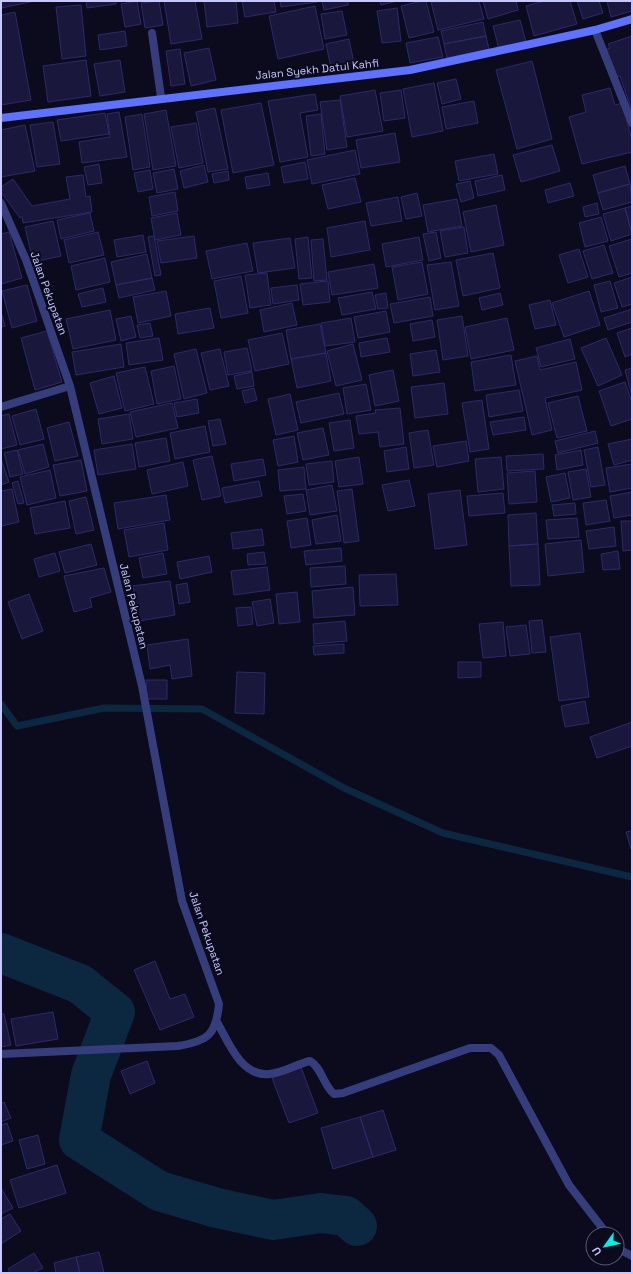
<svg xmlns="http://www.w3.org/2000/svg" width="633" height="1274" viewBox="0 0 633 1274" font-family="'Space Grotesk',sans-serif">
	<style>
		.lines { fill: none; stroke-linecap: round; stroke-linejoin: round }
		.stream { stroke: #0b2840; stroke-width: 7 }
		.river { stroke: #0b2840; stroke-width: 40 }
		.building { fill: #1a173d; stroke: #2d296a }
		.street { stroke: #363d7c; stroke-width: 8 }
		.secondary { stroke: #5e71ff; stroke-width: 8 }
		.labels { text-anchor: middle; stroke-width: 4; stroke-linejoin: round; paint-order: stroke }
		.street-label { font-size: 11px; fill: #c7c8ff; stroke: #0c0b1d }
	</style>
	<rect width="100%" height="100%" fill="#0c0b1d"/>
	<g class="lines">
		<path class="stream" d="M1,704L17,726L104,708L202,709L344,788L443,833L632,877"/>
		<path class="river" d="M1,953L80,984L115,1012L91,1075L79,1140L159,1191L217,1208L273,1220L321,1213L346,1216L357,1226"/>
	</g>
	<path class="building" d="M1,1H35L1,8Z
		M86,1H116V4L87,8Z
		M137,1L141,24L125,27L121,4Z
		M159,1L163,25L145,28L141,3Z
		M164,1H195L202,39L171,44Z
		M204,1H236L238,23L207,27Z
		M242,1H274L276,12L245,17Z
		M280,1H317V2L281,7Z
		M322,1H348V5L324,10Z
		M380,1H397L381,5Z
		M422,1H426L434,32L409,38L401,6Z
		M479,1L484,19L438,30L431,2Z
		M483,1H516L518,10L488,19Z
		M544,1H570L577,24L534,36L526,6Z
		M577,1H599L603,13L583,19Z
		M607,1H632V11L611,17Z
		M81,5L86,56L62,59L56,7Z
		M315,6L324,49L278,59L269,16Z
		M397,8L401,41L382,43L377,11Z
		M342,11L347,35L325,39L321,14Z
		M15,12L31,100L1,105V15Z
		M520,20L526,42L499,49L493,26Z
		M483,22L486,36L444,44L441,31Z
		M125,31L127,46L100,50L98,35Z
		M486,36L489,49L447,58L444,44Z
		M632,36V111L620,76L615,77L605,50L610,48L608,44Z
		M438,37L443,57L410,63L406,43Z
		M349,39L354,63L331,68L326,44Z
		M209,48L216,80L191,86L184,53Z
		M180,49L185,84L171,86L166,51Z
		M86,60L91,96L48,102L43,66Z
		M120,60L125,92L100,96L94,64Z
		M532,61L552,139L517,149L496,70Z
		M456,79L461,99L442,104L437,83Z
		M434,83L443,131L412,137L403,89Z
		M610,88L615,105L622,103L632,140V152L582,164L569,117L586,112L582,95Z
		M375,90L383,131L347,137L340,96Z
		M401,90L405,118L384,121L380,93Z
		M315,94L318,110L300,113L308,157L280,162L268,101Z
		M340,100L347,147L327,150L320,102Z
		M474,101L478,123L446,129L442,107Z
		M261,103L274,165L233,173L221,110Z
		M215,108L228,169L208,172L196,112Z
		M166,110L176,166L153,170L144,114Z
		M119,112L127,157L82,163L79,142L110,137L107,114Z
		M105,113L109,134L61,141L57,120Z
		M142,114L150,167L133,170L125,117Z
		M321,114L325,154L311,156L306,116Z
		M53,122L60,164L37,167L30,125Z
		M196,123L203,163L179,168L171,127Z
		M25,125L35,171L1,177V130Z
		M395,133L400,162L361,168L356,140Z
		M552,145L560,171L521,182L513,155Z
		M355,150L360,174L312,184L307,160Z
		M494,154L498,174L459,181L455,161Z
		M305,162L308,179L284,183L281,167Z
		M99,164L102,183L88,185L84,167Z
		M204,165L208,182L184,188L180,171Z
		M625,166L630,184L598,193L593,175Z
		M174,169L178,189L157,193L153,173Z
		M150,170L153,189L138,192L134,173Z
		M228,171L229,180L214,183L212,174Z
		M268,173L270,185L247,189L245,177Z
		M83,175L86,197L90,196L92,212L23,223L22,216L20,218L1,192V187L13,179L32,206L70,199L66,177Z
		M502,175L505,190L478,196L475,181Z
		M355,178L361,202L328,209L322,185Z
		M470,181L474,198L461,202L456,184Z
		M570,183L574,196L548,203L545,190Z
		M630,184L632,202L603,210L598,193Z
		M175,192L178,211L152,216L149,197Z
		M417,193L422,216L406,219L401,197Z
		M398,197L402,221L371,226L366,203Z
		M457,199L462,226L428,232L423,205Z
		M597,203L599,214L585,217L583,207Z
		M496,205L504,245L471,252L463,212Z
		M632,206V233L625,208Z
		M625,208L632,234L611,241L603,214Z
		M90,213L94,231L61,239L57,220Z
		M177,213L181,235L155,240L151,218Z
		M601,217L608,241L585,247L579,223Z
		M53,221L61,256L33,262L25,227Z
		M365,221L370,250L331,257L327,228Z
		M464,227L468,253L445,257L440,231Z
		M9,232L22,278L1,284V234Z
		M98,232L104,255L69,263L64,240Z
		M436,232L441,258L429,261L423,234Z
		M143,235L146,252L117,257L114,240Z
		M154,236L161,275L155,276L148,237Z
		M194,236L197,258L161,263L157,241Z
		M308,237L312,278L299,279L295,239Z
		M419,237L423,260L386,267L382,244Z
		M290,238L295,268L258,273L253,243Z
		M323,239L327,280L314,281L311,240Z
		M632,239V273L619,277L609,246Z
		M247,243L253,271L212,279L206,251Z
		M604,245L613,273L592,279L583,251Z
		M579,249L588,277L568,283L559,255Z
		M493,253L500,288L463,296L456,260Z
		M147,254L152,278L116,285L111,262Z
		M105,258L110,282L76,290L71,266Z
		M422,262L428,294L398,300L392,267Z
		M451,262L459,306L435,310L427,265Z
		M374,264L378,288L332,295L328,272Z
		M267,273L271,305L250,308L245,275Z
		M241,276L248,313L221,318L214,281Z
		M632,277V304L622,307L614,283Z
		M152,278L155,290L119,298L116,285Z
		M328,281L330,302L303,305L300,284Z
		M610,281L618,308L601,312L594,285Z
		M27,285L37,321L12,328L2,291Z
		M297,285L299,300L273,304L271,288Z
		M103,288L106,302L82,307L78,294Z
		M166,291L171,316L138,323L133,297Z
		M589,291L600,325L564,337L552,303Z
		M372,292L376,309L342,315L338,298Z
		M386,293L388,308L378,309L375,295Z
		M500,293L503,305L482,310L479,298Z
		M430,297L433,316L394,323L390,304Z
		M550,300L556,325L535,329L529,305Z
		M292,303L297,325L264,332L260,310Z
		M210,308L214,328L178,334L175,314Z
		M632,309V322L608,330L604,318Z
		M110,310L116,340L73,349L66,319Z
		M386,311L390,332L358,338L354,317Z
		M1,312L5,326L1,327Z
		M131,316L136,337L121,341L116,319Z
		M462,316L468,356L443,360L437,320Z
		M351,318L355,342L325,346L321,323Z
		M507,318L514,350L471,359L465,327Z
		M432,320L435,337L413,341L410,324Z
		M150,323L153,336L140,338L137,325Z
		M320,324L326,353L291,359L286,330Z
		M632,328V354L625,357L617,333Z
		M47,331L62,382L35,390L21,338Z
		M282,333L289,364L255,371L248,340Z
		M159,338L163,360L129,365L126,343Z
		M387,338L390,352L361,357L359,343Z
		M606,338L622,375L598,386L581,348Z
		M570,339L575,359L541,367L536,348Z
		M121,344L124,367L76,375L72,352Z
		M353,344L362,380L336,386L327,351Z
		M247,348L252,371L228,375L224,352Z
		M196,349L207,393L184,399L174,354Z
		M220,349L229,386L210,390L201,353Z
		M436,350L440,372L413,376L410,354Z
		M326,353L331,381L297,388L291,359Z
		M511,355L516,385L475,391L471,362Z
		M537,356L540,370L576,362L582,390L545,398L552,430L532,435L515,361Z
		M174,366L181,399L157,404L151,371Z
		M145,367L154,404L125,411L116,373Z
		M632,368V396L625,370Z
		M393,370L399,401L375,406L369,375Z
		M252,372L254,386L237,389L234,376Z
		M114,376L122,408L99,414L90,383Z
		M625,382L632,402V419L611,426L599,391Z
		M444,383L448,414L415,418L411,387Z
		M366,384L371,410L347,414L343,388Z
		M254,388L257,400L245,403L242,391Z
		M519,390L523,411L489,417L486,395Z
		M339,393L344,414L301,423L296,402Z
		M290,394L298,430L276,435L268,399Z
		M578,396L587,431L557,438L548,403Z
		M197,399L199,413L177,417L174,403Z
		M482,400L489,449L470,452L462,403Z
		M172,403L178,428L136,437L130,412Z
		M400,408L404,444L380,447L378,432L359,434L356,416L376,413L375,410Z
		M36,409L44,439L20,445L12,416Z
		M9,414L17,445L1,449V416Z
		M129,414L133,439L102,444L98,419Z
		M524,417L526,430L493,435L490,422Z
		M220,419L226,444L213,446L208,421Z
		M350,420L354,448L334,451L329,423Z
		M69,422L78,456L55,461L47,428Z
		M205,426L210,452L175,459L170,433Z
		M323,428L329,455L303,460L297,433Z
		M428,430L434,465L414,468L409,433Z
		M595,431L598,443L558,453L555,441Z
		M294,436L298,462L278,466L273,440Z
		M166,438L170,461L139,467L135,443Z
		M632,439V460L614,465L608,444Z
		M466,441L469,461L437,467L433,446Z
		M43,444L49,467L25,474L18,450Z
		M132,444L136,469L98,475L94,450Z
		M406,447L409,469L387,472L384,451Z
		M598,447L605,485L591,487L584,450Z
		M17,450L23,474L10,477L4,453Z
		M581,450L583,465L557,470L555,455Z
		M543,454L544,469L507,471L506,456Z
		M212,456L221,496L202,500L193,460Z
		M359,457L363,484L339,487L335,461Z
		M501,457L504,489L478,492L475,459Z
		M1,459L9,482L1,485Z
		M263,459L266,475L234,481L231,464Z
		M81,460L87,491L60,496L53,465Z
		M332,461L334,482L309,485L306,464Z
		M183,462L188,486L152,494L147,470Z
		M632,464V488L610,492L606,468Z
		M304,467L306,489L280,491L278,470Z
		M586,469L591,497L573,500L568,472Z
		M50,470L56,498L27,505L20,477Z
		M535,471L537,502L509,504L507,473Z
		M565,473L570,498L551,502L546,477Z
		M409,480L415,506L388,511L382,485Z
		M18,481L24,503L18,504L12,483Z
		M259,481L262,496L225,503L222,488Z
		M332,485L337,511L310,515L306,490Z
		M12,489L19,522L1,526V491Z
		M352,489L359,541L344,543L337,491Z
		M460,490L467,545L435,549L428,494Z
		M632,492V515L614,518L610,496Z
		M503,493L505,513L469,516L467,496Z
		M303,494L306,511L287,514L284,496Z
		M166,495L170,520L118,529L114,503Z
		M86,497L94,530L76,534L69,501Z
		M606,500L610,521L586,525L583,503Z
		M65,501L70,528L35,534L30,508Z
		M575,503L576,514L554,516L552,505Z
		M536,513L538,544L509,546L508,515Z
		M337,515L341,541L316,544L312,520Z
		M307,518L311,545L291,548L287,521Z
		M577,518L579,537L548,539L546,520Z
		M621,521H632V550L623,551Z
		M164,523L168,550L129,557L124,530Z
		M614,527L616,546L589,549L586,531Z
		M262,529L264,545L233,549L231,533Z
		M581,540L584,572L548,576L545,544Z
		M91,544L97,565L65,573L59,552Z
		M538,544L540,585L511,586L509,546Z
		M341,548L342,561L306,565L304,551Z
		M618,551L620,569L603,570L601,554Z
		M264,552L266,564L248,565L247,554Z
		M55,553L60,571L39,577L34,559Z
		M163,553L167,574L143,578L139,558Z
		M209,556L212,572L180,579L177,562Z
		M345,566L346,584L311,587L310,568Z
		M267,567L270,590L234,595L231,571Z
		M104,568L111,592L90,598L92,607L74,612L64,576Z
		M396,574L398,605L360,606L359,575Z
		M170,581L175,615L139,621L133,586Z
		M187,583L190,602L179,604L176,585Z
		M353,587L355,615L314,618L312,591Z
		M297,592L300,622L279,624L276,594Z
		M29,594L43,631L22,639L8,602Z
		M270,599L274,623L257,626L252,602Z
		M251,607L253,624L238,626L236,608Z
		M542,620L546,652L532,653L529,621Z
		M345,621L347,641L314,644L313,624Z
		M503,622L506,656L483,658L479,624Z
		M526,625L530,654L510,656L506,627Z
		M580,633L589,697L559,701L550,637Z
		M188,639L192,676L172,679L170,665L150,669L147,645Z
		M344,644V653L314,655L313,646Z
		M458,662H481V677L458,678Z
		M237,672L265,673L264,714L235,713Z
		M146,680H167V699H147Z
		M585,701L589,723L565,727L561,706Z
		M632,722V746L597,758L590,737Z
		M632,831V849H631L626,832Z
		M155,961L170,999L185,994L194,1017L160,1030L134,970Z
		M53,1012L58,1039L16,1046L11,1019Z
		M1,1014H4L11,1045L1,1047Z
		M147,1061L155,1083L130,1094L121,1071Z
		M301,1067L318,1113L289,1123L272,1078Z
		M4,1102L11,1118L1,1122V1103Z
		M383,1110L396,1150L373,1157L360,1117Z
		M360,1117L373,1157L333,1169L321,1128Z
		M7,1123L13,1141L1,1145V1125Z
		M38,1135L45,1164L27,1169L19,1140Z
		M57,1165L66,1193L19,1208L10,1180Z
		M1,1188L13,1208L1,1214Z
		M10,1214L21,1231L1,1244V1219Z
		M99,1252L104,1273H80L76,1257Z
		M34,1253L43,1268L33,1273H10L8,1269Z
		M76,1257L80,1273H56L54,1263Z"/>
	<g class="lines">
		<path class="street" d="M595,30L632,123
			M152,33L161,97
			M1,203L26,260L70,386L142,686L182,901L219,1004C216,1035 208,1041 178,1046L1,1054
			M1,407L70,386
			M217,1022C228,1041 241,1077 269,1074C283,1073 297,1064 310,1061C322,1068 323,1085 334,1094L343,1093L470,1048H491L499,1055L569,1185L607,1234
			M617,1248L632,1256"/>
		<path class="secondary" d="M1,118L410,70L595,30L632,19"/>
	</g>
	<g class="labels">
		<g class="street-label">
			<text transform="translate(317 69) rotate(-6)" y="4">Jalan Syekh Datul Kahfi</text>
			<text transform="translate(49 293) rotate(70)" y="4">Jalan Pekupatan</text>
			<text transform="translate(134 606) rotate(76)" y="4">Jalan Pekupatan</text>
			<text transform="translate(207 933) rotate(71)" y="4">Jalan Pekupatan</text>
		</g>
	</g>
	<rect width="633" height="1274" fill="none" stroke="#c7c8ff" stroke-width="4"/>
	<g transform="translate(605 1246) rotate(237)"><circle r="19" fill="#0c0b1d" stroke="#575777"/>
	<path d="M0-3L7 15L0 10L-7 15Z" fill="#00f2e8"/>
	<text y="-6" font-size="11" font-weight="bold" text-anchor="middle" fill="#c7c8ff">U</text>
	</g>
</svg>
